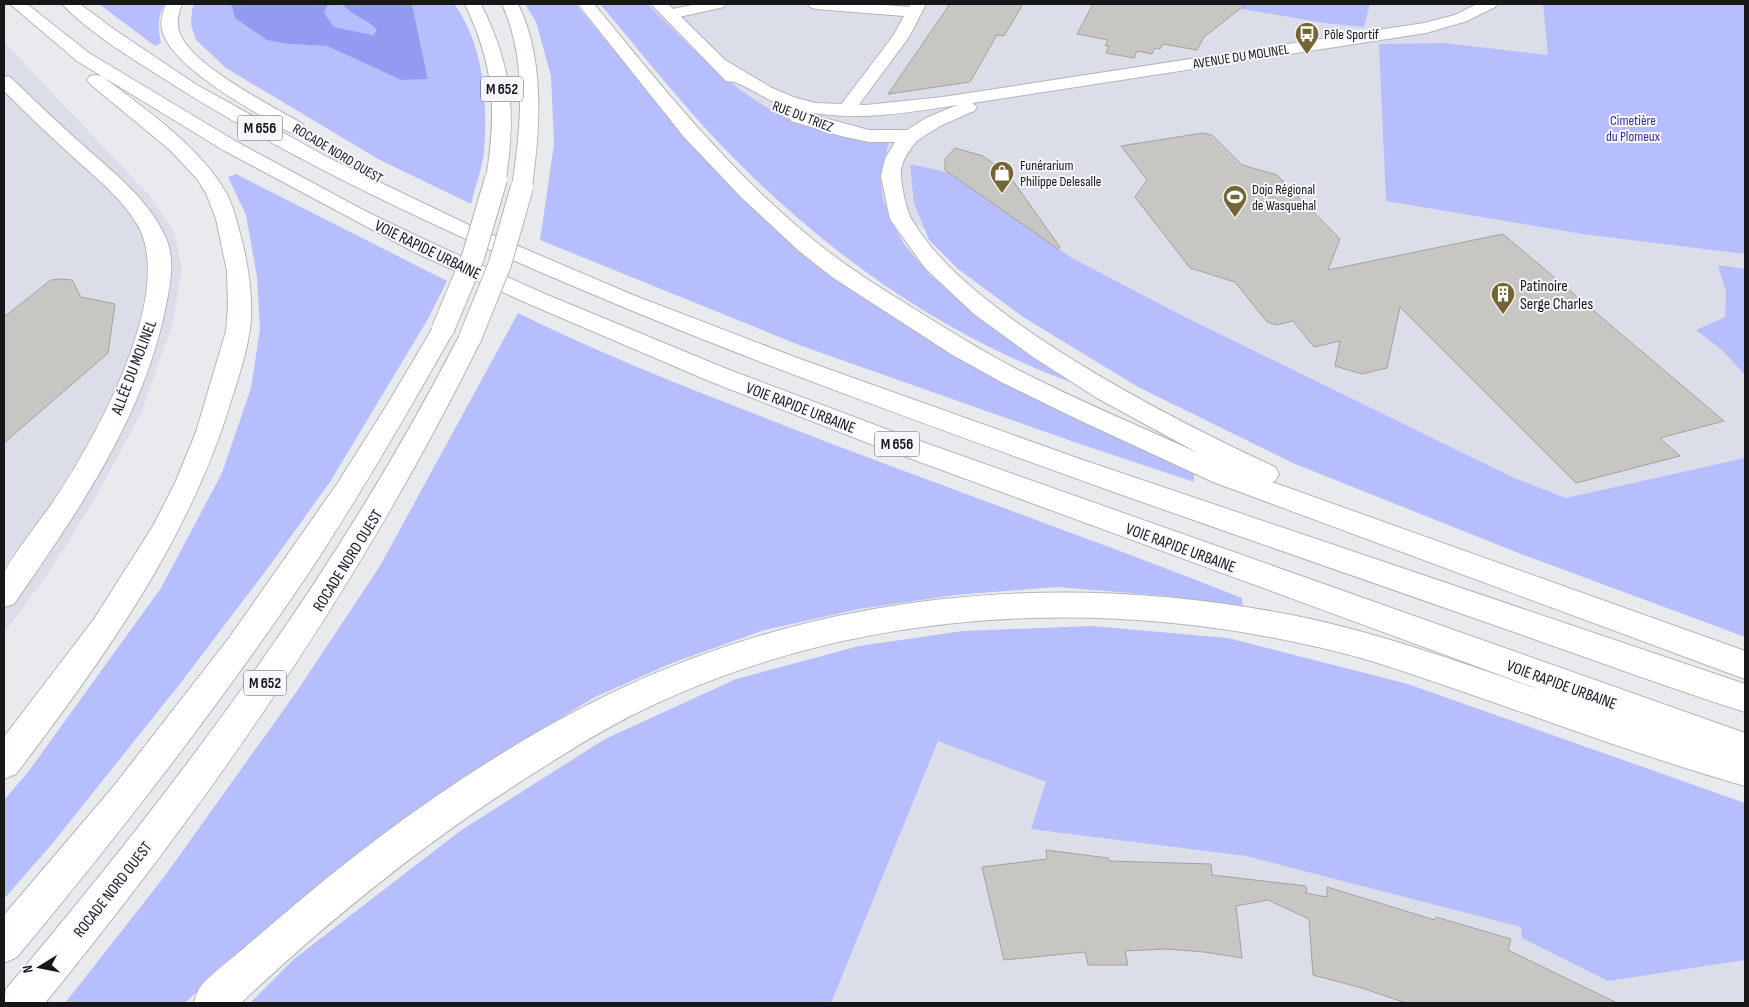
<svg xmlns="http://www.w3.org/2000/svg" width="1749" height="1007" viewBox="0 0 1749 1007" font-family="'Sofia Sans Condensed',sans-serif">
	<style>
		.built { fill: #dbdde8 }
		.green { fill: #b7befe }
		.water { fill: #939af2; fill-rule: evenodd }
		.building { fill: #c7c6c2; stroke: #a3a29e }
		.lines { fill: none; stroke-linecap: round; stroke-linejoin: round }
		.street-casing { stroke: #b4b5b9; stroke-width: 2 }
		.secondary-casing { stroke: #b4b5b9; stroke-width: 2 }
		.highway-casing { stroke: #b4b5b9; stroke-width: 2 }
		.street { fill: #fff; fill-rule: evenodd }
		.secondary { fill: #fff; fill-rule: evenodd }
		.highway { fill: #fff; fill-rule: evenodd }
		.highway-bridge-casing { stroke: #b4b5b9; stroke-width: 24; stroke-linecap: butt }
		.highway-bridge { stroke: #fff; stroke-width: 22 }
		.labels { text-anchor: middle; stroke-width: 4; stroke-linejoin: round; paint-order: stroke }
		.far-poi-label { font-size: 14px; fill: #161718; stroke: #f7f7fb; text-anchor: start }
		.far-street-label { font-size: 14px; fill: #161718; stroke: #f7f7fb }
		.far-park-label { font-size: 14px; fill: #362f93; stroke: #f7f7fb }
		.shield { fill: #f7f7fb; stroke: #5a5a5c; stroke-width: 1 }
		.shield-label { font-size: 15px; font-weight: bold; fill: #161718 }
		.street-label { font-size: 16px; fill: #161718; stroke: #f7f7fb }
		.poi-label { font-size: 16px; fill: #161718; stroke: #f7f7fb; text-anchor: start }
	</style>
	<rect width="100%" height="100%" fill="#e9eaee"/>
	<path class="built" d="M625,4H1745V621L1140,333L796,167Z
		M4,42L149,195L174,232L182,268L173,322L142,411L96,497L49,572L4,633Z
		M864,696L1745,937V1003H386Z"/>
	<path class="green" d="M99,4H165C157,17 158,29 161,43L155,46Z
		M194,4H231L235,18L289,44L327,46L401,80L428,78L412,4H454C484,44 488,104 484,152C482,169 475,187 471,204L378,159L226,68L196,40L191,25L192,10Z
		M342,4C352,16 366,20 377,30L373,35L334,27L323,13L327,6Z
		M525,4H576L666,114L837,277L1194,472V482L1074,442L799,345L540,240L554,144L551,76L536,22Z
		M600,4H647C699,54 749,111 821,131C844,137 866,139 889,142L880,177L883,199L890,219L905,245L930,275L997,328L1076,384C941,336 819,248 721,145C678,100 640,51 600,4Z
		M1212,4H1370L1364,27L1324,23Z
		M1543,4H1745V254L1582,234L1386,201L1379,44L1445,43L1548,55Z
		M910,164L950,173L1072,258L1181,315L1512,477L1566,498L1745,458V637L1521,554L1295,464L1138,387L1023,317L958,269L929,240L914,203Z
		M236,174L447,281L428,319L330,482L268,568L179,685L52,844L4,899V800L28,772L161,588L222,473L251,388L260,329L257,277L246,215L228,177Z
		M1718,265L1745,269V375L1722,350L1696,330L1725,317L1726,292Z
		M518,313C595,351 675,383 755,414C916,478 1081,534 1242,598L1243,607L1166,596L1057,587L956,595L859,609L765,630L672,663L595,697L460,779L345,864L201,988L185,1003H65L164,877L297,691L380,566Z
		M1092,626L1228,638L1408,684L1745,803V960L1608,981L1522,938L1521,927L1246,856L1031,829L1046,782L938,741L831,1003H250L294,959L460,831L605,739L736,679L859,646L963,631Z"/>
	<path class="water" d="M231,4H412L428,79L401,80L327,46L289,44L267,40L235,18ZM342,4C353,17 365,18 377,30L373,35L334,27L324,13L327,6Z"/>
	<path class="building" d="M950,4H1023L1004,36L997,35L970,82L888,94Z
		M1093,4H1246L1204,37L1197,50L1163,44L1160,49L1155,48L1152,54L1137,51L1134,58L1106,53L1109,46H1105L1108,40L1077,34Z
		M1203,133L1212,135L1242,165L1277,175L1340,239L1328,270L1503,234L1724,421L1660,438L1680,456L1576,483L1400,307L1387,368L1362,374L1335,366L1340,341L1314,347L1293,321L1277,325L1267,322L1235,282L1190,268L1135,197L1147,180L1121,146Z
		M955,148L983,156L1008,174L1060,247L1058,249L945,170V159Z
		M61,279L72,280L81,297L115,304L108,353L4,443V317L51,280Z
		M1046,850L1108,858L1109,861L1211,864L1212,875L1306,886L1307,892L1305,893L1327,897V887L1435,920L1436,917L1511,939L1508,950L1617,1003H1406L1362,988L1313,975L1309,919L1268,900L1236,906L1242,958L1204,952L1166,949L1125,951L1128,965H1088L1085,952L1004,960L982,867L1047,859Z"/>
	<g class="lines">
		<defs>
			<path id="street" d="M696,4H726L724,7L670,19L664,17L662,14L664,11Z
				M808,4H872L909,7L910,4H926L909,37L852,114L846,115L840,114L837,110L893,36L904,16L816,9L810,7Z"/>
			<path id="secondary" d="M651,4H668L725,60L772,88L796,98L815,103L866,105L943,97L1424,23L1455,15L1477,4H1497L1495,7L1467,21L1426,33L972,103L977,107L974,111L940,126L918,140L911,142H869L841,136L791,121L789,117L791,113L798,111L869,130H907L926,118L957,105C901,114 841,124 785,106C767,101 753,89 737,83C734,81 729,82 726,81Z
				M4,76L10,77C35,101 59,124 85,147C114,173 148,199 165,236C176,259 170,287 165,310C142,420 77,513 14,604L4,607C3,597 2,584 4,574C5,565 45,514 53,502C93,443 178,293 137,224C121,197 95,177 72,156C49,135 26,113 4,91Z"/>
			<path id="highway" d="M10,4H27L89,53L237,142L367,212L434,244L545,294L727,369L886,429L1745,733V786C1650,759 1557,724 1464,692C1417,676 1371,659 1322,648C1100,596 862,608 653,705C614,723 576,746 539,770C431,837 333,916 241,1003H194C194,1002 198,990 199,989C207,977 231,959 243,949C288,910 333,872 381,836C456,780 537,728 622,688C837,588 1076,570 1306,618C1386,635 1464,664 1541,690L868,443L709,381L529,304L418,254L223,150L77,61Z
				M62,4H80L115,30L197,85L327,157L469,225L633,295L800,359L1080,459L1745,684V712C1672,689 1600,662 1528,637C1394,590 1261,544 1128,497C891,412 653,327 425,220C333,177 243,130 158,75C125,54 89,32 62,4Z
				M166,4H182C178,14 176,24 180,34C194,67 272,106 303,124L305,128L303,132L296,134L289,132C257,113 171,68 162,30C160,21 163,12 166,4Z
				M465,4H481C512,68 516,109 506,179L503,183L496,185L489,183L486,179C497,110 495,68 465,4Z
				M502,4H518C545,59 540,128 532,187L529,191L522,193L515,191L512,187C521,128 528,60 502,4Z
				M578,4H594C663,88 731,174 816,242C844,265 874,284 905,303C943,327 980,350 1020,371C1079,401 1139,426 1198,453L1097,398L1033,357L974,314L925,268L890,219L881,176L885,159L896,140L904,132L911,130L918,132L920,136C912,148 900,159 901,176C901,185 907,213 912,220C938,263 980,296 1020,325C1100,381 1187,426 1275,467L1279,474L1275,481L1272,482L1745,651V679L1213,482L1079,420L1003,383L951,354L832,277L799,251L742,198L684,137Z
				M96,75L102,76C147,111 198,144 227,194C234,208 237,223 241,237C248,264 252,291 251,319C249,346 240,372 232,398C190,539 104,658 16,774L4,779V737L94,619L153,526L175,483L196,432L226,331L228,307L227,271L216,219L206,193L197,179L170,150L90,84L87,80L90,76Z
				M443,321L451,324L455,329C407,414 358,499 304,580C215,711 118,836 17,957L4,963V915L113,787L229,638L337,484L387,405L435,324Z
				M470,330L478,332L482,338C365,577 213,798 45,1003H4L6,989C177,787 337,574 458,338L462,332Z"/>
		</defs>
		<use href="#street" class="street-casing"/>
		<use href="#secondary" class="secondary-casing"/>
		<use href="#highway" class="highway-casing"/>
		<use href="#street" class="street"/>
		<use href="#secondary" class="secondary"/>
		<use href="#highway" class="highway"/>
		<defs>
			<path id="highway-bridge" d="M443,329L473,257L496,179
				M470,338L500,264L522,187"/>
		</defs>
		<use href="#highway-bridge" class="highway-bridge-casing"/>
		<use href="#highway-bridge" class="highway-bridge"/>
	</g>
	<defs>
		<symbol id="bus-pin" viewBox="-11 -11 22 30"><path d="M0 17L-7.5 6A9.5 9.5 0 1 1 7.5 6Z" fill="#746634" stroke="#f7f7fb"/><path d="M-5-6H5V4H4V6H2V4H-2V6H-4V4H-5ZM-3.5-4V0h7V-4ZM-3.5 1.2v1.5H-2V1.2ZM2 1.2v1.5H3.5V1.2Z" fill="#fff"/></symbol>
		<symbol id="shop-pin" viewBox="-11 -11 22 30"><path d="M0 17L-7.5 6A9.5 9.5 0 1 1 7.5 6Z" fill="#746634" stroke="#f7f7fb"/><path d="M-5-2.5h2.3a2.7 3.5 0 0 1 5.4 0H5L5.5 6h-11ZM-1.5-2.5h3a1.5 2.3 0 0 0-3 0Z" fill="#fff"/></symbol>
		<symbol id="stadium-pin" viewBox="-11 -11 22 30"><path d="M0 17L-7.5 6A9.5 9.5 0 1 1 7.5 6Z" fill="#746634" stroke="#f7f7fb"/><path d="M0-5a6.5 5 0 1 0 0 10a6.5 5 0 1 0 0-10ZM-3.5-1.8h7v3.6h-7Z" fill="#fff"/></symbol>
		<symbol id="building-pin" viewBox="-11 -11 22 30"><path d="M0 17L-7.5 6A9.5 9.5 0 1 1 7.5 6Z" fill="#746634" stroke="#f7f7fb"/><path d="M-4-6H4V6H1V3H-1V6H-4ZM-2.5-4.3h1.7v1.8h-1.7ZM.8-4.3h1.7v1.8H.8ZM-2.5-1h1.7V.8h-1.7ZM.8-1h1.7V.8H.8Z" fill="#fff"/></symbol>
	</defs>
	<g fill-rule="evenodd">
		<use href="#bus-pin" x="1293" y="20" width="28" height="38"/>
		<use href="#shop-pin" x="988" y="159" width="28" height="38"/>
		<use href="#stadium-pin" x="1221" y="183" width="28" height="38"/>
		<use href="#building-pin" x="1489" y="280" width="28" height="38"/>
	</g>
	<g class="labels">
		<g class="far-poi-label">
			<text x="1324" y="39">Pôle Sportif</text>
			<text x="1020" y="170">Funérarium<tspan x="1020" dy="16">Philippe Delesalle</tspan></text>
			<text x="1252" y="194">Dojo Régional<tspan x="1252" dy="16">de Wasquehal</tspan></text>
		</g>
		<g class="far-street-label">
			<text transform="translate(1241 56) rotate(-9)" y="5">AVENUE DU MOLINEL</text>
			<text transform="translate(803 116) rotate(21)" y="5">RUE DU TRIEZ</text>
			<text transform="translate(338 153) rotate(31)" y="5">ROCADE NORD OUEST</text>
		</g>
		<g class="far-park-label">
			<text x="1633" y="125">Cimetière<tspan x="1633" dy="16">du Plomeux</tspan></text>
		</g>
		<g class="shield">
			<rect x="481" y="76.5" width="42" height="25" rx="4"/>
			<rect x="237.5" y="115.5" width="45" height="25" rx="4"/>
			<rect x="874.5" y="431.5" width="45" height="25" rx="4"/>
			<rect x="244" y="670.5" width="42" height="25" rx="4"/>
		</g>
		<g class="shield-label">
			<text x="502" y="94">M 652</text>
			<text x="260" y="133">M 656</text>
			<text x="897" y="449">M 656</text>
			<text x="265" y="688">M 652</text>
		</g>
		<g class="street-label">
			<text transform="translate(428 249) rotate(26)" y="6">VOIE RAPIDE URBAINE</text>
			<text transform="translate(133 367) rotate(-69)" y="6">ALLÉE DU MOLINEL</text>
			<text transform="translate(801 407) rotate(21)" y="6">VOIE RAPIDE URBAINE</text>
			<text transform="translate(1181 547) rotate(20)" y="6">VOIE RAPIDE URBAINE</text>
			<text transform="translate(347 560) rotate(-58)" y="6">ROCADE NORD OUEST</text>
			<text transform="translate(1562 684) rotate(20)" y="6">VOIE RAPIDE URBAINE</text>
			<text transform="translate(112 889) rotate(-52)" y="6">ROCADE NORD OUEST</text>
		</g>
		<g class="poi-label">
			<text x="1520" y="291">Patinoire<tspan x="1520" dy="18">Serge Charles</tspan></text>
		</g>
	</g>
	<rect width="1749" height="1007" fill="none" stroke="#161718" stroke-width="10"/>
	<g transform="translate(40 967) rotate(260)" stroke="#f7f7fb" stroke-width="4" paint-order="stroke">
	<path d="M0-4L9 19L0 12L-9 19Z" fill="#161718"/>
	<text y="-8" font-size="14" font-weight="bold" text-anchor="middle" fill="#161718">N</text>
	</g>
</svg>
